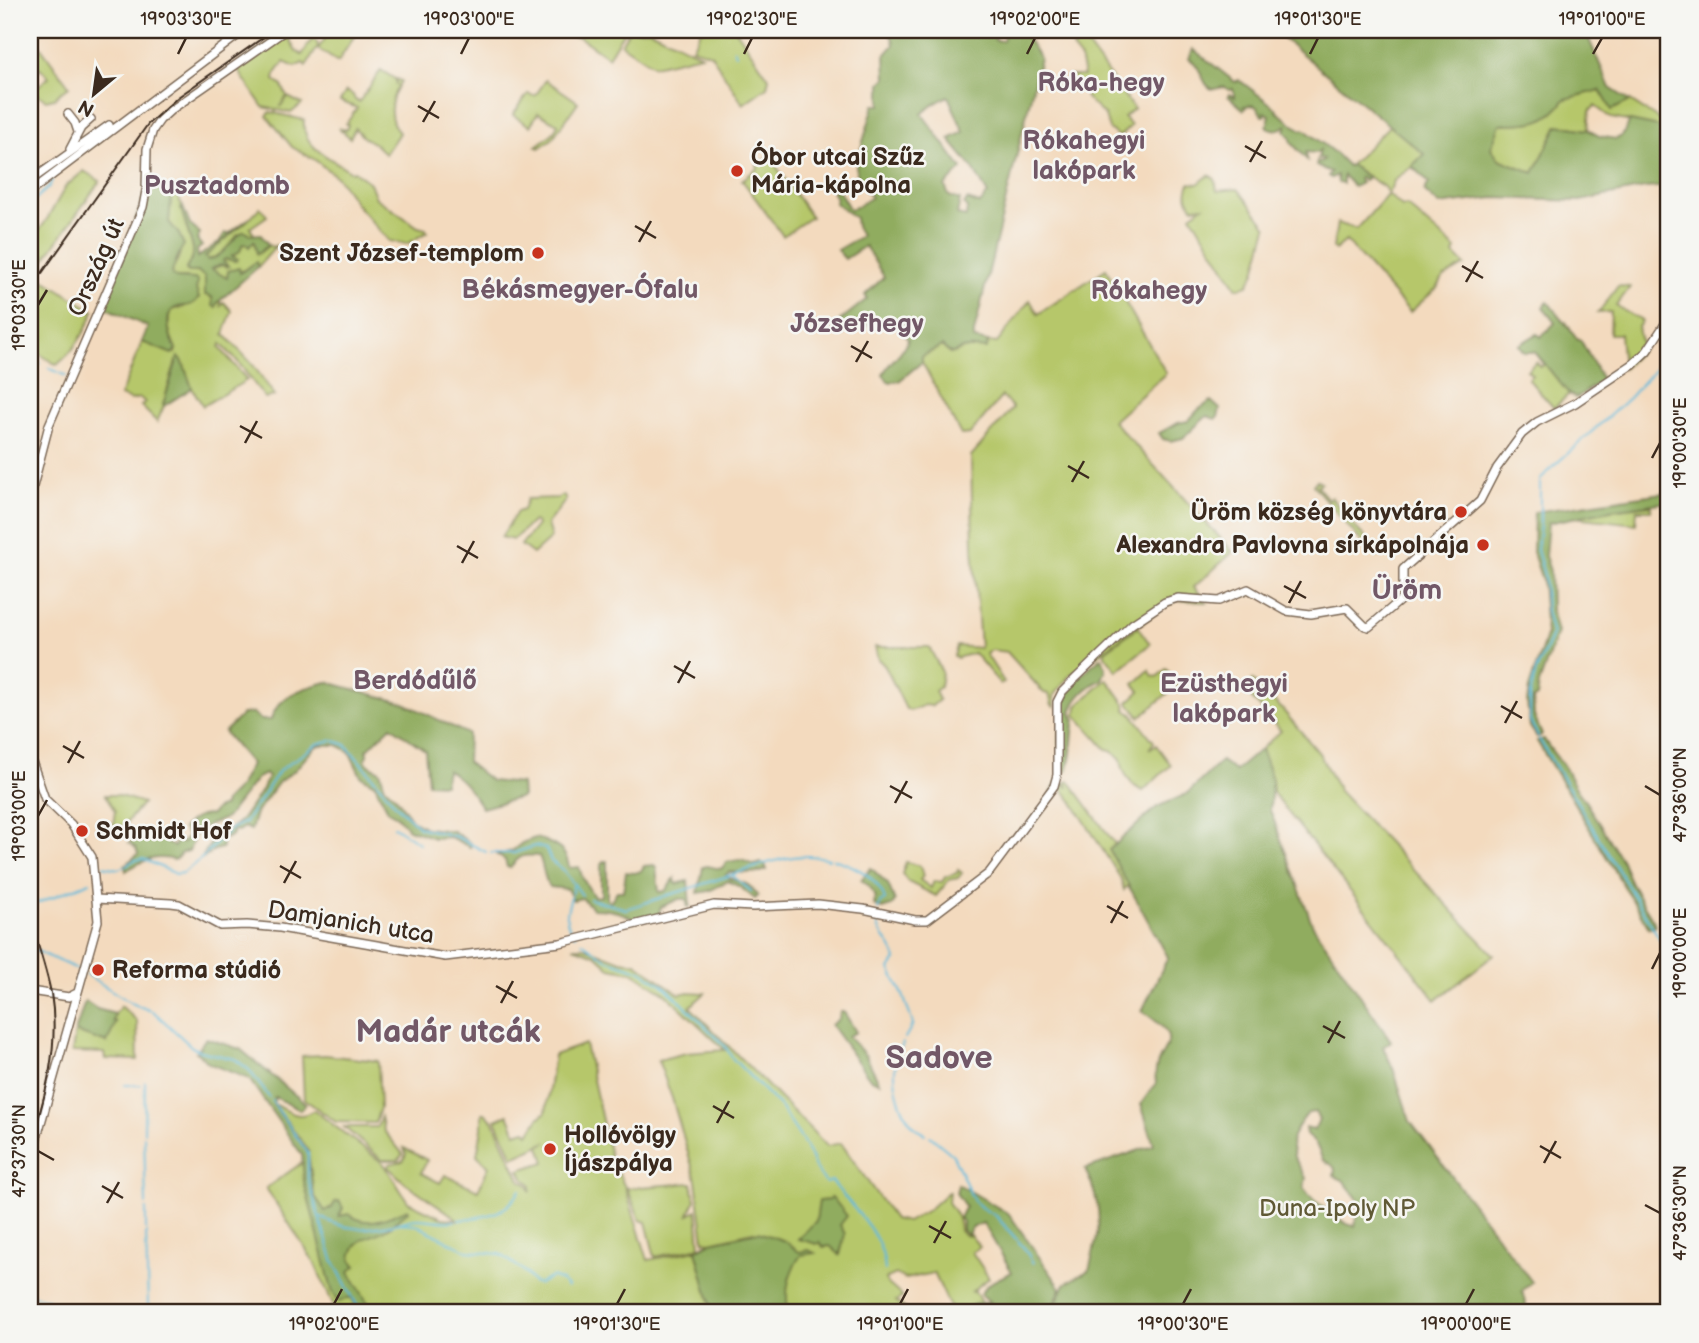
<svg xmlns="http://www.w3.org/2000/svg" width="1699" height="1343" viewBox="0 0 1699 1343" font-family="'Balsamiq Sans',sans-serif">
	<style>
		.green { fill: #b6c76b; stroke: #787844; stroke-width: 2 }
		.forest { fill: #90ac5f; stroke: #666b3e; stroke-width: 2; fill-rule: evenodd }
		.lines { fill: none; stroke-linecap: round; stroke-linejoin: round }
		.stream { stroke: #5bb9da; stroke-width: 2 }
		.major-casing { stroke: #7b6856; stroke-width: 10 }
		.major { stroke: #fff; stroke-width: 7 }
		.tram { stroke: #3b2a1e; stroke-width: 2 }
		.ticks { fill: none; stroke: #3b2a1e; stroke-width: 2.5 }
		.poi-dot { fill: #c8321e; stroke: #f6f6f2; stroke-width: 2.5 }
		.labels { text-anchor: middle; stroke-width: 5; stroke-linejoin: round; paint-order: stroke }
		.poi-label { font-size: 24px; font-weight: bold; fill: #3b2a1e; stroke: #f6f6f2; text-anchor: start }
		.street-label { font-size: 24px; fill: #3b2a1e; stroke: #f6f6f2 }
		.park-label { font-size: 24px; fill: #605935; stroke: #f6f6f2 }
		.neighbourhood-label { font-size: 26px; font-weight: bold; fill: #725867; stroke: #f6f6f2 }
		.quarter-label { font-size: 28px; font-weight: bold; fill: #725867; stroke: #f6f6f2 }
		.district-label { font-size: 32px; font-weight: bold; fill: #725867; stroke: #f6f6f2 }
		.neatline { fill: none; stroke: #3b2a1e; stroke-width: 2.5 }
		.ticks-label { font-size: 18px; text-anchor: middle; fill: #3b2a1e }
	</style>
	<rect width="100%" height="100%" fill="#f6f6f2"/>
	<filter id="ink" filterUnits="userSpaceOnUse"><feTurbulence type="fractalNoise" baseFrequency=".0143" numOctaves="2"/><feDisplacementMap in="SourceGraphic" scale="14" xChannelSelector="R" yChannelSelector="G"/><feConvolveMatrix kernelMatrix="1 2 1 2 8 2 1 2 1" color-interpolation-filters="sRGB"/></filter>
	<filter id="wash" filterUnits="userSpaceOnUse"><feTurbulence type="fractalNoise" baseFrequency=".00686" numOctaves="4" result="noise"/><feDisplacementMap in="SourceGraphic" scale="28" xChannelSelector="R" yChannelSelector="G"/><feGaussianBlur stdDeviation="1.57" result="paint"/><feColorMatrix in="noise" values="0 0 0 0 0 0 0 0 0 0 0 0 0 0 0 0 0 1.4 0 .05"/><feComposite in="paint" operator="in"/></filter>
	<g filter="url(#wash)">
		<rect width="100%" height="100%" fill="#f3dabe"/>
		<path class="green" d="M289,30H294L287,35L295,50L302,55L312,39L317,42L318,47L306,66L303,63L295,67L284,62L275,75L274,80L282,86L287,96L280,107L288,97L302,104L291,113L263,107L237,69L239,64Z
			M331,30H358L338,62L318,49Z
			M575,30H625L608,57L579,37L571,36Z
			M629,30H650L701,55L654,66L621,44Z
			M701,30H736L769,78L767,87L743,104L711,54L692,48Z
			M1063,30H1076L1134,109L1124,117L1131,126L1119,137L1109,129L1105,116L1086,98L1084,90H1066L1067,76H1084L1080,58L1072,48L1075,45Z
			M30,32L69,86L54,98L46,100L32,91L49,77L40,68L30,75Z
			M381,70L395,79L396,85V79L401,81C391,97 385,116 399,133L385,154L375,144L363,137L355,128L350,138L339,128L346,130L348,125L346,124L357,108L340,101L346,91L353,95L355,100L359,102Z
			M546,80L578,102L552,139L539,148L536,146L553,133L558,124L538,113L530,126L513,115L528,94L535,96Z
			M1601,90L1612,110L1630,101L1669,126V129L1611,118L1595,106L1590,111L1588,130L1558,125L1534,173L1499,159L1491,148L1499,124C1528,124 1548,125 1565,99Z
			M270,112L304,120C301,147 330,158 352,172L354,171L370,183L376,198L418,227L426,229L427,232L407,244L389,241L357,205L337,177L315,160L292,147L267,116Z
			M1390,125L1424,154L1484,151L1440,192L1412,167L1395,179L1388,194L1402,207L1407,206L1456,249L1454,254L1465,265L1443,278L1438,287L1410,312L1346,241L1335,250L1333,248L1337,223L1357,229L1388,194L1384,187L1350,165Z
			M770,157L811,217L783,236L742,180L758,168L757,165Z
			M84,171L100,181L30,280V242L46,221L66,186Z
			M1209,175L1215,179L1217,191L1238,189L1267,227L1255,272L1248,285L1237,288L1191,215L1203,206L1193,207C1186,199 1186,193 1190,183L1198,184Z
			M172,190L175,191L183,207L181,209L193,248V256L186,269L187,271L202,273L207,281L205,292L217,303L220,300L221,306L224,302L232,311L224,334L253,365L275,396L265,398L238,362L221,344L220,348L247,380L203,406L192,388L182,360L176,361L163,405L164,406L157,422L141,406L145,402L140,398L131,400L120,396L142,342L175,353L176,349C170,336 165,324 172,310L184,307L197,295L189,278H175L172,275C172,267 174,266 178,259C184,245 177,232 168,222Z
			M260,207L267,216L250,228L254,234H238C232,245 220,257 208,260L204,257L248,220Z
			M254,241L258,254L269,245L272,247L277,245L258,267L257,264C255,264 229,277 227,279L211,269L222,265L226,267L223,261L225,259L236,261L232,256L242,245Z
			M1106,269L1166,373L1113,421L1233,552L1194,587L1207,602L1178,600L1164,607L1070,675L1054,696L1055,706L1052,705L1049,694L1044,693L1007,652L991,650L986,654L1004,682L1000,684L974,653L957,658L954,656L957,646L980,648L973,546L971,456L1013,408L1002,396L970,434L961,435L922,362V356L942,346C955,361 955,348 969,348C976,347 981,348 988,346V342L997,343L1030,300L1038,314Z
			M41,278L94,311C86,332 74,351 57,365L30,348V295Z
			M1618,286L1630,287L1616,306L1642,321L1638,327L1642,349L1623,369L1620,334H1610L1611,312L1598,313Z
			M1566,322L1578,340L1580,339L1602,380L1576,398L1569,394L1554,408L1528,379L1532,375L1527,370L1536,362L1541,367L1544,364L1535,352H1524L1519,345L1537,334L1541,337L1555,323L1560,326Z
			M1317,480L1321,482L1317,486L1328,499L1331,497L1357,529L1376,549L1375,552L1379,557L1372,554L1313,485Z
			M563,495L566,500L547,524L551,538L533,554L521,545L537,525L536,522L533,521L513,540L501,537L517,512L523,510L527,499L558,498Z
			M1652,505L1651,510H1637L1636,524L1573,517L1610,510Z
			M1138,627L1150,644L1117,671L1105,655V651Z
			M875,647H929L942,672L940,687L935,691L939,700L932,706L925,705L910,711L906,709L885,666L878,659Z
			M1166,669L1179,684L1140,717L1128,702L1140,691L1134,684L1149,670L1153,676L1157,677Z
			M1107,679L1125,704L1126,710L1133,715L1154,742L1149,749L1156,745L1171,765L1143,791C1130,786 1122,771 1121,759L1111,750L1106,749L1076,715L1077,706Z
			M1252,680L1281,708L1319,753L1339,791L1494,955L1436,1000L1273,793L1272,780L1261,749L1281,731L1244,690Z
			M1059,777L1068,788L1066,782L1069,781L1115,844L1110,850L1131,888L1130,889L1127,886L1124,890L1121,879L1072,801L1062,788L1052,792Z
			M105,795H117L143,803L126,823L120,827L113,825L115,811Z
			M906,862L920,866L923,876L920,880L931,888L934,881L942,882L945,877L957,873L958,870L962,873L958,878L949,880L936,896L908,882L902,874Z
			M573,947H585L621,961L636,963L679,994L689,992L705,993L690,1007L827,1146L841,1143L894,1219L907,1222L928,1210L949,1191L948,1202C954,1212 960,1217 960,1231L966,1236L970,1235L980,1247L972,1252L989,1278L971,1292L975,1291L983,1307L1016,1313H950L951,1309L934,1273L905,1279L896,1274L885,1279L887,1283L903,1297L896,1301L909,1313H721L753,1232L711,1242L704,1241L696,1180L672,1098L658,1060L686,1053L725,1050L666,994L632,972L610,968L596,955Z
			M121,1006L137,1021L138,1060L105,1059L104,1053L72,1052L75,1032L107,1043L115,1014Z
			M585,1044L610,1156L625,1187L648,1260L696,1250L713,1313H337L314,1262L266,1188L303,1162L309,1151L274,1104C290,1111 297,1121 314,1110L384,1164L408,1202L442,1218L459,1220L404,1182L388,1167L389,1164L403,1161L406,1154L404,1148L427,1160L421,1173L440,1183L445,1175L478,1190L489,1166L477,1155L482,1129V1113H485L494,1122L520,1180L528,1185L531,1192V1184L524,1179L519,1170L545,1162L540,1146L547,1142L513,1157L496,1120L508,1114L516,1133L526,1130L529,1134L539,1118L546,1112L554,1055Z
			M325,1055L378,1061L380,1108L375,1123L336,1122L304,1099L302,1056Z
			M381,1117L384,1131L403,1154L398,1160H382L344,1127H377Z
			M692,1183L695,1201L689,1214L697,1210L700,1247L655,1257L646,1222L640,1220L627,1188Z"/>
		<path class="forest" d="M887,30H994L995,40L1003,41L1005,30H1028L1023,32L1040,58L974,333V339L988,342L986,349C980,349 973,347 968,348C953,349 955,360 942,346L922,356V362L899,381L889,382L883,375C888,361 904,354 908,339L889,318L840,335L835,332L833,326L867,299L865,295L884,277L865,246L845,259L837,250L861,236L856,227L855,218L835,203L836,198L832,192L833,190L839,191L850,210L871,198L857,174L856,165L874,105H881V83L886,78L885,55L894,45L893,39ZM948,96L964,132L949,139L972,167L988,194L980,204L967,200L964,205L967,208L966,217L957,215L960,200L949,196L945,186L962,169L922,114L931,106Z
			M1273,30H1585L1610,88L1630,101L1612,110L1600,90L1565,99C1548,125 1528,124 1500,124L1491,148L1499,159L1534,173L1558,125L1588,130L1599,136L1616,139L1622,136L1630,121L1669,129V186L1645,188L1580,201L1494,198L1439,205L1424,191L1429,183L1412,166L1424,154Z
			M1193,49L1235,82L1239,80L1277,109L1276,111L1301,130L1304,129L1336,154L1348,166L1351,165L1367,177L1364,181L1360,177L1359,180L1361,183L1354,187L1343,175V184L1338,183L1337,175L1331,178L1328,176L1331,172L1316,166L1317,162L1320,163L1324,159L1321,158L1318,160L1320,150L1317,153L1306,152L1307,160L1291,142V138L1285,131L1287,125C1280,130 1275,131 1267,127L1270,115L1264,112L1265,116H1262C1257,105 1255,104 1244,106L1246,108L1244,110L1228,96L1229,94L1235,97L1233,89L1229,90L1225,87C1221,87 1217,89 1213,89C1202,87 1202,65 1189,59Z
			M149,184L172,190L169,222L179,234L184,245C180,250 172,269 172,275L176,278L195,279L198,283L196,289L199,298C192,307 187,305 178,307C160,312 171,339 176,349L172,354L142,342L148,327L102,306Z
			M183,207L190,225L200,233L197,240L202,246L197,250L198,257L219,242L225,233L228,234L248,219L205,257L208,260C226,256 231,238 244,231L251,235L260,234L269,245L257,254L254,241L249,247L245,243L242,245L240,251L232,256L238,259L236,261L225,259L223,261L228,266L221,265L211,269L227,278L228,271L239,268L240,273L256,262L258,267L217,303L216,307L213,306L212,297L205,295V277L198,272H189L186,269L193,256V248L181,208Z
			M1548,302L1578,340L1580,339L1602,380L1576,398L1569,394L1535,352H1524L1519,345L1537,334L1541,337L1555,323L1543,307Z
			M178,357L182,360L192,388L164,406L163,405Z
			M1211,401L1220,409L1218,417L1215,419L1207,416L1183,438L1171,441L1163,439L1159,433L1178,423L1188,421L1198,410Z
			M1669,492V502L1610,510L1548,523L1545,556L1550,571L1551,610L1557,633L1539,684L1537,697L1533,699L1534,716L1542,735L1537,737L1530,727L1527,703L1529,688L1546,636L1542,580L1533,553L1534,512Z
			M1102,657L1106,669L1102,680C1088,685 1074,699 1071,713L1075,720C1071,737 1073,756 1067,771L1061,774C1059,755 1058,714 1066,698C1074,682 1088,667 1102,657Z
			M327,682L404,703L468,734L467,762L491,781L521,784L522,797L482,808C472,793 463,779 447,770L444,784L428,783L425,750L391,726L366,751L368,753L365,760L369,765L380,771L385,787L396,797L412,820L426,828L453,831L471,844L470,847L450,837L434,838L408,829L397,816L388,811C385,801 378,795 376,785L361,776L349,751L337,745H320L314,748L295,770L279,782L256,813L251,830L244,827L238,831L233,830V835L222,840V848L214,850L204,858L203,856C212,836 226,834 240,821C244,818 266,783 268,778L265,774L257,778L226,818L197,830L189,851L181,853L175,860C156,855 142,860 126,871L125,865L138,854L136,848L129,843L142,832L148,831L174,847L176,841L182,843L188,836L183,829C191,819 198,815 211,815L216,809L224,806L225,801L239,787L251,764L224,732L243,714L253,713L261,720H271C278,694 304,688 327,682Z
			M1544,739C1550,750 1558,758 1565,768C1571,779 1575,789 1584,799L1622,861L1631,884L1656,925L1649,928L1537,741Z
			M1261,749L1272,780L1270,810L1313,926L1391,1041L1383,1047L1393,1068L1410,1121L1532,1282L1522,1291L1528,1313H1042L1052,1312L1065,1284L1089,1270C1100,1226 1105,1212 1085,1169L1154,1145L1141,1104L1156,1083C1150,1045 1195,1046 1142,1011L1168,957L1109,850L1157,807L1187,794L1221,761L1235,771ZM1315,1112L1319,1120L1314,1130L1305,1128L1306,1135L1316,1144L1323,1160L1332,1165L1335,1169L1334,1176L1343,1180L1360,1202L1355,1226C1343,1225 1339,1217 1330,1211C1319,1204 1312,1201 1304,1188L1306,1178L1294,1157L1291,1143C1294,1131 1300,1123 1308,1113Z
			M535,838C545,840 562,847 566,857C568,861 568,865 570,868L579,867L583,879L594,897L601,896V867L604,861H607V899L610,902L617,891H623L626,872L635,873L641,871L644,866L654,865L656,867L659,892L665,891L675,878L676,884L688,881L690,906L688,907L686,899H679L661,907L658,916L636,921C624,912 608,909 593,909L582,898L573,900L567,889L550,887C543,879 544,866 539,856C522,854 519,856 510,868L507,867L505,860L497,855L512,851L522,843Z
			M740,860C749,861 751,868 761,863L766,866V870C753,875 742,872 729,872L726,875C736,885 745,876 758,896L755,899L740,887L728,881L709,891L698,893L703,867L707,866L721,869L727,862Z
			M871,868L888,884L895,901L892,906L882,909L874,905C877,894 870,885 861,880Z
			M85,1001L97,1009L115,1014L113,1021L116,1022L107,1043L75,1032Z
			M840,1012H844L856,1032L848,1036L866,1056L879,1082L870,1079L831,1025L839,1019Z
			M206,1038L240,1049L306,1104L300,1110L275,1097L273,1104L308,1153L314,1195L325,1211L332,1208L335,1202L339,1201L343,1208L339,1216L349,1214C367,1229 389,1217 408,1209L409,1211C400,1216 395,1224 387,1229C373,1238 353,1236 351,1260L356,1266L349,1272L374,1313H360L351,1297L339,1302L332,1290L304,1182L302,1155L249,1079L210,1064L196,1052Z
			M958,1184L1009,1214L1061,1288L1051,1311L1034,1313H956L978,1303H991L981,1294C986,1282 1001,1278 1012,1272L983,1223L971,1228L968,1235L962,1230V1221L959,1218L965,1206L956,1193Z
			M832,1197L847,1216L840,1225L845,1234L840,1255L830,1246L823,1247L820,1242L817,1244L798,1239L816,1221L819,1201L829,1200Z
			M758,1232L785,1241L799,1252L808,1250L815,1253L801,1255C788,1273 785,1290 788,1312L713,1313L696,1250L711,1242Z"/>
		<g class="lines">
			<path class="stream" d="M734,49L736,54
				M30,204L49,187L52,180
				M30,358L40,363
				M49,368L66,376
				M30,439L39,447
				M1538,736L1530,721V695L1536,671L1552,635L1546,611L1544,575L1537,550L1540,524V481L1546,473L1629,398L1669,353
				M1539,739L1669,954
				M394,827L419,843
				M491,853H514L535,846L546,849L551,861L564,871L582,895
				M833,859C854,865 878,877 885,900L880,903L878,910
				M761,865C783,858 806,852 829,859
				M103,866L119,869L135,860L143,859L176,874L183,873L202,858L230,829L245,822L280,770L317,744L332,740L346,745L397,806L419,827L457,837L486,852
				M733,876L751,891
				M573,886C571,905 559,919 575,935
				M590,899L626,909L759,866
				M30,906L90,882
				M876,915C876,935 893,942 896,960L890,969L903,995L913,1024L905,1038
				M582,942L608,960L639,970L663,985L680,1001L725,1046L733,1059L780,1107L804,1143L815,1167
				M30,948L81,971
				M86,974L131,1003L154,1012L192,1047L200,1051L235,1059L249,1070L269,1097
				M1667,998L1669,994
				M1665,1028L1668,1003
				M903,1043C900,1052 895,1061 895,1070C894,1091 904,1125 925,1134
				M125,1085H140
				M272,1101L308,1153V1179L319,1217L334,1262L361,1313
				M144,1132L145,1082
				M144,1136L146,1204
				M930,1136L953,1155L974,1201L982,1208L996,1216L1025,1249L1033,1263
				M815,1168L826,1183L832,1181C851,1208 884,1233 885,1270
				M146,1209V1230
				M320,1217C349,1232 365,1230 395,1224C403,1222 409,1219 417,1219C430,1219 442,1223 455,1221
				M459,1220C484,1216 507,1216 520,1190
				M399,1223L415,1224L467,1251L500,1254L524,1271L534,1283L539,1284L552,1277L562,1281L567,1287
				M146,1233L148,1307
				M30,1294L48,1300
				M582,1311L584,1313
				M148,1312V1313"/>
		</g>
	</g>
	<g filter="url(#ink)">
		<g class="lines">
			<defs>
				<path id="major" d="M68,114L75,123L78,132
					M70,149L81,128L91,119
					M30,181L109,125
					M30,192L245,30
					M30,498L49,425L143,207L146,191L147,149L153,130L160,120L171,110L286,30
					M30,756L45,799L71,824L92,857L98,921L30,1162
					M96,899L171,903L179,904L220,926L247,925L280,928L445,957L560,943L714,905L753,907L818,904L863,909L915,920H927L989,873L1054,786L1057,775V702L1062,692L1076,678L1132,624L1165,602L1178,598L1219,601L1248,589L1286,611L1311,614L1347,608L1365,626L1369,627L1403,598V569L1480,501L1497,468L1522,434L1537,422L1575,403L1633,364L1647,351L1669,318
					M30,991L69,997L77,993"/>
			</defs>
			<use href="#major" class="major-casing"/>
			<use href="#major" class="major"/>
			<path class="tram" d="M30,290L148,124L178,97L274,30
				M30,920C38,944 46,968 51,993C60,1047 45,1097 30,1148"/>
		</g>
	</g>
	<path class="ticks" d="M178,54L186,38M461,54L469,38M744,54L752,38M1027,54L1035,38M1310,54L1318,38M1593,54L1602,38M418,106L439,118M423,122L435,101M1245,146L1266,158M1250,162L1262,141M635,226L656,238M639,242L651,221M1462,266L1483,278M1466,282L1478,261M38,305L47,290M851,346L872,358M856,362L868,341M240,426L262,438M245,443L257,421M1652,458L1660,443M1068,466L1089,478M1072,482L1084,461M457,546L478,558M462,563L474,541M1284,586L1306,598M1289,603L1301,581M674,666L695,678M678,683L690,661M1501,706L1522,718M1505,723L1517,701M63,746L84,758M68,763L80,741M890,786L912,798M1645,786L1660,795M895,803L907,781M38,816L47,800M280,866L301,878M284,883L296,861M1107,906L1128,918M1111,923L1123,901M1652,969L1660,953M496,986L517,998M501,1003L513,981M1323,1026L1345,1038M1328,1043L1340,1021M713,1106L734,1118M717,1123L729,1101M1540,1146L1561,1158M38,1151L54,1160M1544,1163L1556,1141M102,1186L123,1198M107,1203L119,1182M1645,1205L1660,1213M929,1226L951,1238M934,1243L946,1221M334,1304L342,1289M617,1304L625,1289M900,1304L908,1289M1183,1304L1191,1289M1466,1304L1474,1289"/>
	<g class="poi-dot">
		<circle cx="737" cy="171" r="7"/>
		<circle cx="538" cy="253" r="7"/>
		<circle cx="1461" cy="512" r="7"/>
		<circle cx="1483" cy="545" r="7"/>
		<circle cx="82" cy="831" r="7"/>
		<circle cx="98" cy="970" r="7"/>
		<circle cx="550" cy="1149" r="7"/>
	</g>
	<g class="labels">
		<g class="poi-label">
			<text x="751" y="165">Óbor utcai Szűz<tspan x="751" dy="28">Mária-kápolna</tspan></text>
			<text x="524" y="261" text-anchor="end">Szent József-templom</text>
			<text x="1447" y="520" text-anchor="end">Üröm község könyvtára</text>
			<text x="1469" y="553" text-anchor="end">Alexandra Pavlovna sírkápolnája</text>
			<text x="96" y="839">Schmidt Hof</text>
			<text x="112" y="978">Reforma stúdió</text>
			<text x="564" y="1143">Hollóvölgy<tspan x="564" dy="28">Íjászpálya</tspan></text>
		</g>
		<g class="street-label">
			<text transform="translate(96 267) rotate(-66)" y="8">Ország út</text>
			<text transform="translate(351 922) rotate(9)" y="8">Damjanich utca</text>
		</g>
		<g class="park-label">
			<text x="1337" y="1216">Duna-Ipoly NP</text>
		</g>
		<g class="neighbourhood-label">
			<text x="1101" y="91">Róka-hegy</text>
			<text x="1084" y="149">Rókahegyi<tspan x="1084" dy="30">lakópark</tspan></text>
			<text x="217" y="194">Pusztadomb</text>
			<text x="580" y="298">Békásmegyer-Ófalu</text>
			<text x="1149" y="299">Rókahegy</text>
			<text x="857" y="332">Józsefhegy</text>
			<text x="415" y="689">Berdódűlő</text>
			<text x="1224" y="692">Ezüsthegyi<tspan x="1224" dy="30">lakópark</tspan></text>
		</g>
		<g class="quarter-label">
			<text x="1407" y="599">Üröm</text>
		</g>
		<g class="district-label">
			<text x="448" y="1042">Madár utcák</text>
			<text x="939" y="1068">Sadove</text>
		</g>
	</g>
	<rect width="1699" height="1343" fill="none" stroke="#f6f6f2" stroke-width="77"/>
	<g transform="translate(94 94) rotate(209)" stroke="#f6f6f2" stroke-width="5" paint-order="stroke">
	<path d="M0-5L12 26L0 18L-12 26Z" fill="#3b2a1e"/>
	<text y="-10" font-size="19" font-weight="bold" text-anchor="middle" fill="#3b2a1e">N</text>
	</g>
	<rect x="38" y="38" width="1622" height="1266" class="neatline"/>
	<g class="ticks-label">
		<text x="186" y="25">19°03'30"E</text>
		<text x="469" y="25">19°03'00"E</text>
		<text x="752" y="25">19°02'30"E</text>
		<text x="1035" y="25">19°02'00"E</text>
		<text x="1318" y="25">19°01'30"E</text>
		<text x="1602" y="25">19°01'00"E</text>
		<text transform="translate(19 305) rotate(-90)" y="6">19°03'30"E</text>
		<text transform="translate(1680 443) rotate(-90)" y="6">19°00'30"E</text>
		<text transform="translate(1680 795) rotate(-90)" y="6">47°36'00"N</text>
		<text transform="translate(19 816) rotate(-90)" y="6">19°03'00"E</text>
		<text transform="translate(1680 953) rotate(-90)" y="6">19°00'00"E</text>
		<text transform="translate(19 1151) rotate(-90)" y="6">47°37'30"N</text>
		<text transform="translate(1680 1213) rotate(-90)" y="6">47°36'30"N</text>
		<text x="334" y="1330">19°02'00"E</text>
		<text x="617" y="1330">19°01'30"E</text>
		<text x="900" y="1330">19°01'00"E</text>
		<text x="1183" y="1330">19°00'30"E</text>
		<text x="1466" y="1330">19°00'00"E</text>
	</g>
</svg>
